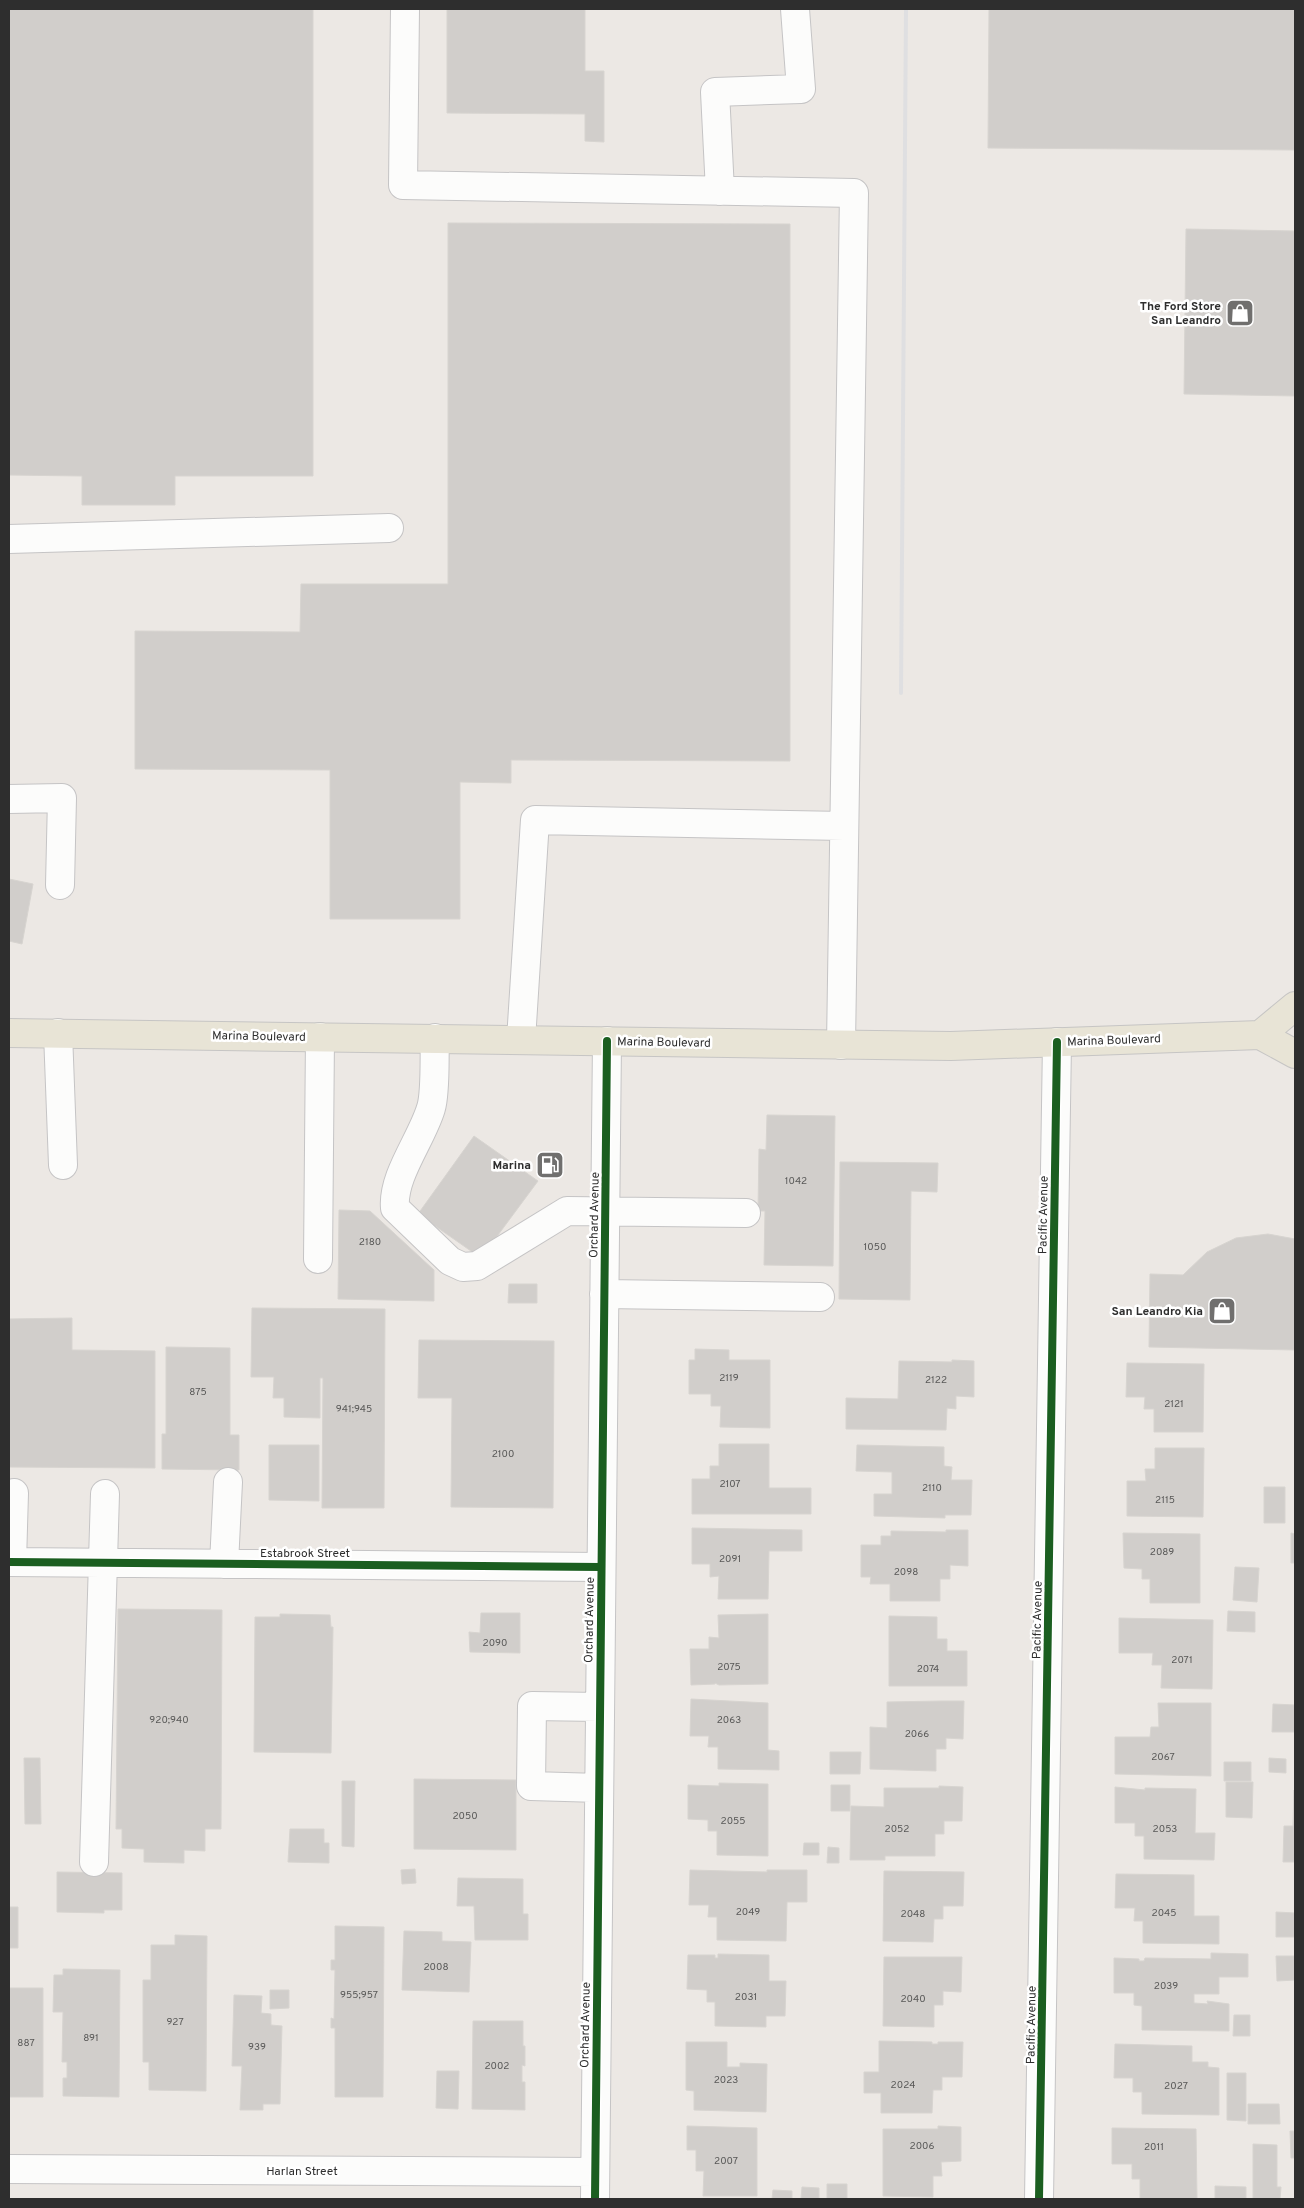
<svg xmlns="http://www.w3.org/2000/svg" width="1304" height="2208" viewBox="0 0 1304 2208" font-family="Overpass,sans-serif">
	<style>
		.building { fill: #d1cecb; stroke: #d7d4d0 }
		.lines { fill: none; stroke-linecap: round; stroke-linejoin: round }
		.minor-casing { stroke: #c5c4c5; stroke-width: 30 }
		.major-casing { stroke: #c6c5c4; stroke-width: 30 }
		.minor { stroke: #fcfcfb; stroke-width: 28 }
		.major { stroke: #e8e4d6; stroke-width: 28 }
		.rail { stroke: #dfdfe1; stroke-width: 4 }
		.cycleway-casing { stroke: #fff; stroke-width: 11 }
		.cycleway { stroke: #1b5e20; stroke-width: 8 }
		.labels { text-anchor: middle; stroke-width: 5; stroke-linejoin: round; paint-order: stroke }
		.number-label { font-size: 10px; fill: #585857 }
		.poi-label { font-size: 12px; font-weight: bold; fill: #2e2e2e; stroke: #fff; text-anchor: end }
		.street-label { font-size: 12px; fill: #2e2e2e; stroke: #fff }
	</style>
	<rect width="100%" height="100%" fill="#ece8e4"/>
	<path class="building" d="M9,9H313V476H175V505H82V476L9,475Z
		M447,9H585V71H604V142L585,141V114L447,113Z
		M989,9H1295V150L988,148Z
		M448,223L790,224V761L511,760V783L460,782V919H330V770L135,769V631L300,632L301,584H448Z
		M1186,229L1295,231V396L1184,394Z
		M9,879L33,884L22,944L9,941Z
		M767,1115L835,1116L833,1266L764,1265L765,1211H758L759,1149L766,1150Z
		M474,1136L538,1181L481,1258L418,1214Z
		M840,1162L938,1163L937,1192L911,1191L910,1300L839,1299Z
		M339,1210L370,1211L434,1270V1301L338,1299Z
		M1268,1234L1295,1239V1350L1149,1347L1150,1274L1183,1275L1207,1252L1236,1238Z
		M509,1284H537V1303H508Z
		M252,1308L385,1309L384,1508H322L323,1378H320V1418L284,1417V1398H273L274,1377H251Z
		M72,1318V1350L155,1351V1468L9,1467V1319Z
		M419,1340L554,1341L553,1508L451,1507L452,1398H418Z
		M166,1347L230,1348V1435H239V1470L162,1469V1434H166Z
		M695,1349L729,1350V1360H770V1428L720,1427L721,1406H711V1394H689V1360H695Z
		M952,1360L974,1361V1397L956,1396V1409L947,1408L946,1430L846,1429V1398L898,1399L899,1361L952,1362Z
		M1127,1363L1204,1364L1203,1432H1154V1409H1144L1145,1397H1126Z
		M719,1444H769V1488H811V1514H692V1479H710V1466H719Z
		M269,1445H319V1501L269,1500Z
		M857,1445L944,1447V1466L952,1467L951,1480H972L971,1515H945V1518L874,1516V1494H892V1472L856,1471Z
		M1155,1448H1204L1203,1517L1127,1516V1481H1146L1145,1469H1155Z
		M1264,1487H1285V1523H1264Z
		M692,1528L802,1530V1551H769L768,1599H718L719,1576L710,1577V1564H692Z
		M946,1530H968V1566L950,1565V1579H940V1601H890V1584H870L871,1577H861V1545H881V1536H891V1531L946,1532Z
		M1123,1533L1200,1534V1603H1150V1579H1142V1569L1124,1568Z
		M1291,1533L1295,1534V1563H1291Z
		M1235,1567L1259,1568L1257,1602L1233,1600Z
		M118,1609L222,1610L221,1829H205V1851L184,1850V1863L144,1862V1849L122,1848V1829H116Z
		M1228,1611L1255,1612V1632L1227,1631Z
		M481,1613H520V1653L470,1652L469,1632L480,1633Z
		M280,1614L330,1615L331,1627H333L331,1753L254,1752L255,1617H280Z
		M768,1614V1684L719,1685L715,1683V1684L691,1685L690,1649H709V1637L719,1638L718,1615Z
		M889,1616L937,1617V1639H947V1651H967V1686H889Z
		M1119,1618L1213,1620L1212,1689L1161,1688L1162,1665H1152L1153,1653H1119Z
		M691,1699L768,1703V1750L779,1751V1770L718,1769V1747H708L709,1736H690Z
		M942,1701H964L963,1739L946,1738V1749H936V1771L870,1769V1727L887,1728V1702Z
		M1158,1703H1211V1776L1115,1774V1737H1150L1151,1727H1159Z
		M1273,1704L1295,1705V1732H1272Z
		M830,1752H861L860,1774H830Z
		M24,1758H40L41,1824H25Z
		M1269,1758L1286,1759V1773L1269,1772Z
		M1224,1762H1251V1781H1224Z
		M414,1779L516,1780V1850L414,1849Z
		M342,1781H355L354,1847L342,1846Z
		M1226,1782H1253L1252,1818L1226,1817Z
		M719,1783L768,1784V1856L717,1855V1831H708V1820L688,1819V1785L719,1786Z
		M831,1785H850V1811H831Z
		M939,1786L963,1787L962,1821H944V1834H935V1856H885V1860H850L851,1806L884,1807V1788H939Z
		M1115,1787L1145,1790V1788L1196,1789L1195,1833H1215L1214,1860L1144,1859V1836H1135V1823H1115Z
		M1294,1790L1295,1862H1283L1284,1826H1293Z
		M290,1829H324V1843H329V1863L288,1862Z
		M804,1843H819V1855H803Z
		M828,1847L839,1848V1863H827Z
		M415,1869L416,1883L402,1884L401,1870Z
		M690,1870L767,1872V1870H807V1902H787L786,1941L717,1940V1917H708L709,1905H689Z
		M884,1871L964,1872L963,1906H943V1919H934L933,1942L883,1941Z
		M57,1872L122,1873V1910H104V1913L57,1912Z
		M1116,1874L1194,1875V1916H1219V1944L1143,1943V1921H1134L1135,1908H1115Z
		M458,1878L523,1879V1914H528V1940H475L474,1906H457Z
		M9,1907H18V1948H9Z
		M1276,1912L1295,1913V1937H1276Z
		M335,1926L384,1927L383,2097H335V2028H331V2018L334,2019L335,1970H331V1960H335Z
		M404,1931L442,1932V1941L471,1942L469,1992L402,1990Z
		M175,1935L207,1936L206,2091L149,2090V2062H143V1980H151V1945H175Z
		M1211,1953L1248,1954V1977H1219V1994H1194V2003L1208,2004L1207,2001L1229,2004V2031L1142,2030V2006L1134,2005V1993H1114V1958L1139,1959V1961H1144L1145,1958L1211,1959Z
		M718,1954L769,1955V1981H786L785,2016H766V2027L715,2026V2002H707V1990L687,1989L688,1955H715V1958H718Z
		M1276,1956H1295V1980L1277,1981Z
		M884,1957H962L961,1992L943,1991V2005H934V2027L883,2026Z
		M63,1969L120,1970L119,2097L63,2096V2078H67V2062H62L63,2012H53L54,1975H63Z
		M9,1988H43V2097H9Z
		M270,1990H289V2008L270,2009Z
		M234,1995L262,1996L261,2013L271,2014V2025L282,2026L280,2104H263V2110H240L242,2066H232Z
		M1234,2015H1250V2036H1233Z
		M473,2021H523V2046H525V2066L522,2065V2082H525V2110L472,2109Z
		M879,2041L932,2042V2044H938V2042H963L962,2077H942V2090H933L932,2113H881V2093H864V2072H879Z
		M686,2042H727V2067H740V2063L767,2064L766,2112L694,2110V2091L686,2090Z
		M1115,2044L1192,2046V2062H1208V2067L1219,2068V2115L1142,2114V2092H1133V2078H1114Z
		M437,2071H459L458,2109L436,2108Z
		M1227,2073H1246V2121L1227,2120Z
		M1248,2104H1279L1280,2124H1248Z
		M687,2126L757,2128V2196H703L704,2171H696V2150H687Z
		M938,2126L961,2127V2161L941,2162L942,2176H933V2197L883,2196V2129H938Z
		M1112,2128L1196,2129L1197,2199H1140V2179H1132V2164H1112Z
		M1290,2131H1295V2158H1291Z
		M1253,2144L1277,2145V2187H1281L1280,2199H1253Z
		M827,2184H847V2199H827Z
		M1215,2186L1246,2187V2199H1215Z
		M802,2187L819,2188V2199H801Z
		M773,2190L792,2191V2199H772Z"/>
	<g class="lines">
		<defs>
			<path id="minor" d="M405,9L403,185L854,193L841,1045
				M720,191L715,92L801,89L795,9
				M9,539L389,528
				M9,799L62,798L60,885
				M58,1033L63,1165
				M435,1038C434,1056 436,1092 431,1108C422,1139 392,1176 395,1208L450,1261L463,1267L477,1266L567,1211L746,1213
				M521,1040L535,820L844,826
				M318,1259L320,1037
				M604,1294L820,1297
				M9,1562L601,1567
				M12,1562L14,1493
				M224,1564L228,1482
				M599,1788L531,1786L532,1706L600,1707
				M94,1862L105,1494
				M9,2169L595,2172
				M595,2199L607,1041
				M1039,2199L1057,1042"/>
			<path id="major" d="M9,1033L951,1046L1260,1035L1295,1054
				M1260,1035L1295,1006"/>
		</defs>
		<use href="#minor" class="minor-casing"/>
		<use href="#major" class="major-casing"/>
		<use href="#minor" class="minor"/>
		<use href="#major" class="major"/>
		<path class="rail" d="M901,693L906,9"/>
		<defs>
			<path id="cycleway" d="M9,1562L601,1567
				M595,2199L607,1041
				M1039,2199L1057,1042"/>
		</defs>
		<use href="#cycleway" class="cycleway-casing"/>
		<use href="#cycleway" class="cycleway"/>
	</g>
	<defs>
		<symbol id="shop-square" viewBox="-11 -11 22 22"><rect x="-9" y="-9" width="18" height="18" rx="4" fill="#706f6e" stroke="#fff"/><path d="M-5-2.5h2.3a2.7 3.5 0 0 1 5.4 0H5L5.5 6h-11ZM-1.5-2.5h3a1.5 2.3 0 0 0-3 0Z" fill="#fff"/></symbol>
		<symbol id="fuel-square" viewBox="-11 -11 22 22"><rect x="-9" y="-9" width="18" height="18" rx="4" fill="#706f6e" stroke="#fff"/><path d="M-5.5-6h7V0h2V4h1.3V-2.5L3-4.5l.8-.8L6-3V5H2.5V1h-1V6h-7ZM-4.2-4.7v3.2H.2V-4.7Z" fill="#fff"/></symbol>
	</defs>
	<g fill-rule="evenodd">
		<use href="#shop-square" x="1224" y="297" width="32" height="32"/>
		<use href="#fuel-square" x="534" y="1149" width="32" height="32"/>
		<use href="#shop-square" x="1206" y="1295" width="32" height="32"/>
	</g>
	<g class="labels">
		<g class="number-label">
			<text x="796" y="1184">1042</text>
			<text x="370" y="1245">2180</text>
			<text x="875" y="1250">1050</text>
			<text x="729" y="1381">2119</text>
			<text x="936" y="1383">2122</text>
			<text x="198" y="1395">875</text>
			<text x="1174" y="1407">2121</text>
			<text x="354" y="1412">941;945</text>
			<text x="503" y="1457">2100</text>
			<text x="730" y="1487">2107</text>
			<text x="932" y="1491">2110</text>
			<text x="1165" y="1503">2115</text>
			<text x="1162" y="1555">2089</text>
			<text x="730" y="1562">2091</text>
			<text x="906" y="1575">2098</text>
			<text x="495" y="1646">2090</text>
			<text x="1182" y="1663">2071</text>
			<text x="729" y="1670">2075</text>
			<text x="928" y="1672">2074</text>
			<text x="169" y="1723">920;940</text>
			<text x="729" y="1723">2063</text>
			<text x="917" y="1737">2066</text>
			<text x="1163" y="1760">2067</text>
			<text x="465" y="1819">2050</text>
			<text x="733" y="1824">2055</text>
			<text x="897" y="1832">2052</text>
			<text x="1165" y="1832">2053</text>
			<text x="748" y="1915">2049</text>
			<text x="1164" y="1916">2045</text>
			<text x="913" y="1917">2048</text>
			<text x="436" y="1970">2008</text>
			<text x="1166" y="1989">2039</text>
			<text x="359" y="1998">955;957</text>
			<text x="746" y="2000">2031</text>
			<text x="913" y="2002">2040</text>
			<text x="175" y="2025">927</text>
			<text x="91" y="2041">891</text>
			<text x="26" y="2046">887</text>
			<text x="257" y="2050">939</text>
			<text x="497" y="2069">2002</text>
			<text x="726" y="2083">2023</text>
			<text x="903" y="2088">2024</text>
			<text x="1176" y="2089">2027</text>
			<text x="922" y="2149">2006</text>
			<text x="1154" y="2150">2011</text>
			<text x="726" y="2164">2007</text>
		</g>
		<g class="poi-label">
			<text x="1221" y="310">The Ford Store<tspan x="1221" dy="14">San Leandro</tspan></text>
			<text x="531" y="1169">Marina</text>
			<text x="1203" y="1315">San Leandro Kia</text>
		</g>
		<g class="street-label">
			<text transform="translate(259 1036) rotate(1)" y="4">Marina Boulevard</text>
			<text transform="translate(1114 1040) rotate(-2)" y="4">Marina Boulevard</text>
			<text transform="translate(664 1042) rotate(1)" y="4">Marina Boulevard</text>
			<text transform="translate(594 1215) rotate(-89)" y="4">Orchard Avenue</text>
			<text transform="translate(1043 1215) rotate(-89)" y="4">Pacific Avenue</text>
			<text x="305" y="1557">Estabrook Street</text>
			<text transform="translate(589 1620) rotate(-89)" y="4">Orchard Avenue</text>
			<text transform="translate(1037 1620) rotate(-89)" y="4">Pacific Avenue</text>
			<text transform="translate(585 2025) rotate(-89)" y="4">Orchard Avenue</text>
			<text transform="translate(1031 2025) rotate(-89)" y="4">Pacific Avenue</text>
			<text x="302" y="2175">Harlan Street</text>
		</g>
	</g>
	<rect width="1304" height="2208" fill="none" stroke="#2e2e2e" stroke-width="20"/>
</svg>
